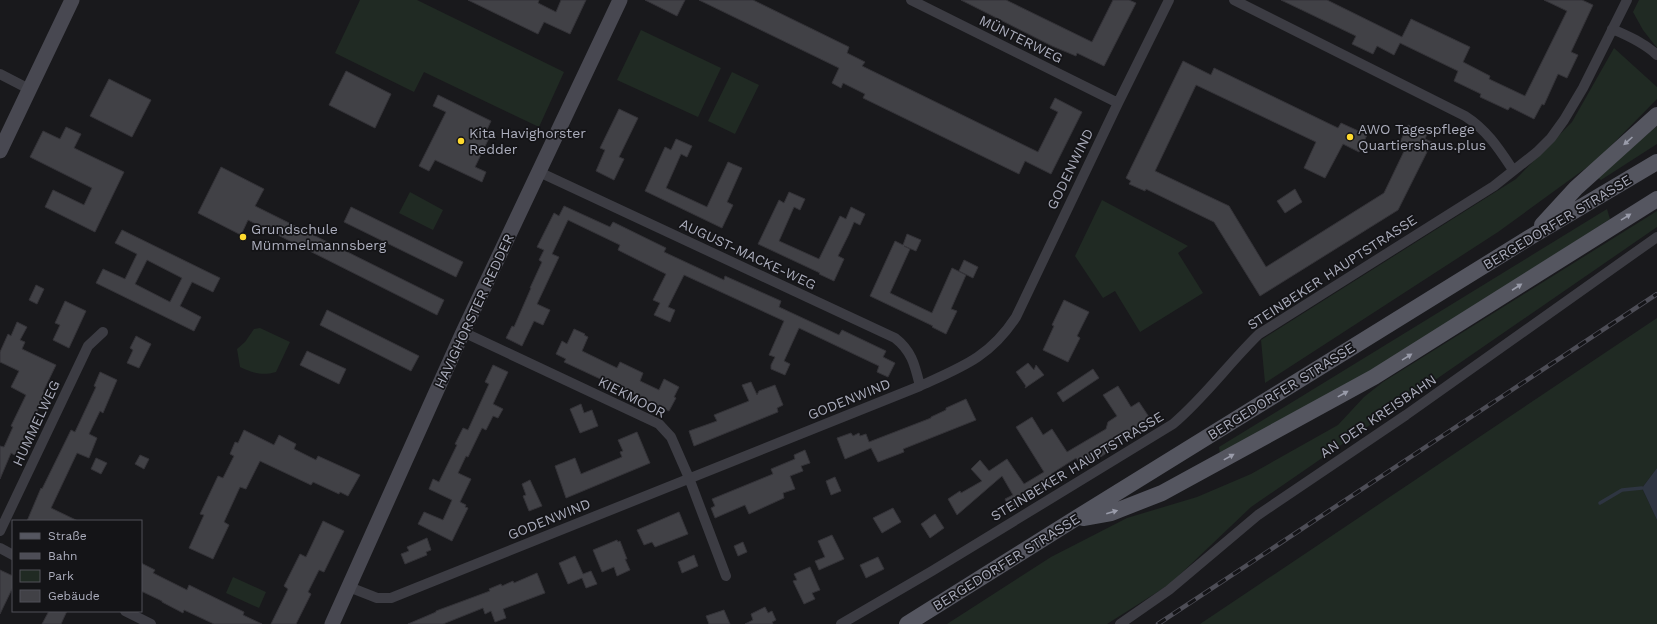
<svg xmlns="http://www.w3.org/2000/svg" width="1657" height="624" viewBox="0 0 1657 624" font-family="'Work Sans',sans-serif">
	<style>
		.green { fill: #202a23 }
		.water { fill: #2e3541 }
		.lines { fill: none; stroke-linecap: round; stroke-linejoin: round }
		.stream { stroke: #2e3541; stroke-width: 3.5 }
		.building { fill: #414146; stroke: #343338; fill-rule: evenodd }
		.street { stroke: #3c3c43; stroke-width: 10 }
		.secondary { stroke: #484851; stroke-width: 15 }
		.primary { stroke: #555660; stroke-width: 16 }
		.rail-casing { stroke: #4d4d56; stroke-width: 4.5 }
		.rail { stroke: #141417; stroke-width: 3; stroke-dasharray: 9; stroke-linecap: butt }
		.oneway { fill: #9a9caa }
		.poi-dot { fill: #ffda2e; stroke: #141417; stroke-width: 1.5 }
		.labels { text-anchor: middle; stroke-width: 3.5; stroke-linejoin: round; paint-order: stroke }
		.street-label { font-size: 14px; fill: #abadbc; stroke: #141417 }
		.poi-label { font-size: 14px; fill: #abadbc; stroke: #141417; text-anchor: start }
	</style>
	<rect width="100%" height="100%" fill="#19191c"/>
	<path class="green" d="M360,0H417L564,72L539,127L424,72L414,92L335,53Z
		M1639,0H1657V48L1643,30L1633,12Z
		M641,30L721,68L698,117L617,80Z
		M1614,48L1657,87V99L1597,160L1498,232L1265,383L1261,340L1516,179L1572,122Z
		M732,72L759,85L735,134L708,121Z
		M1657,126V144L1601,180L1597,177Z
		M410,192L443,210L433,230L399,213Z
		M1102,200L1188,246L1178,253L1203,293L1140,332L1115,291L1103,298L1075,256Z
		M1607,209L1610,219L1445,326L1340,389L1220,454L1219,447Z
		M1657,211V227L1251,507L1170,584L1107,624H947L1051,557L1127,518L1197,497L1251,474L1338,425L1364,397L1383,382Z
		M1657,318V468L1642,488L1657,520V624H1200Z
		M260,328L290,342L276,372C262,376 253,373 240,367L237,349L245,342L254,329Z
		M233,577L266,592L259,608L226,593Z"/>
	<path class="water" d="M1657,468V520L1642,488Z"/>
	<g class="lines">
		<path class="stream" d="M1600,503L1622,490L1642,488"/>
	</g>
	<path class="building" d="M468,0H539L538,3L556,12L561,0H586L570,34L544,22L538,34Z
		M645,0H685L677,16Z
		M699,0H753L849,47L847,53L865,62L862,66L1038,152L1058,112L1050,108L1055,98L1082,112L1051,174L1025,161L1019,174L863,98L865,94L843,83L841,88L832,83L839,68Z
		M961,0H1006L1092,42L1113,0H1129L1136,3L1104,66L1077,53L1076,56L1052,46Z
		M1281,0H1327L1402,37L1411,19L1470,47L1463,62L1490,76L1489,79L1525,96L1567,11L1544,0H1582L1593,5L1571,52L1578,55L1567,78L1558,74L1544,105L1542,104L1534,119L1510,107L1508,110L1480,97L1481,94L1454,81L1458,71L1400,43L1394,55L1377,46L1373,54L1352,44L1356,36Z
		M1183,61L1211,75L1214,68L1338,128L1341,123L1367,135L1359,152L1343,144L1325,178L1304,168L1316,142L1196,85L1155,171L1229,206L1266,267L1384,193L1407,145L1400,142L1408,125L1427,134L1425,139L1432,142L1398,210L1260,296L1214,222L1146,189L1145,191L1129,184L1131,181L1126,178Z
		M346,71L391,94L375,128L329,105Z
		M109,79L151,100L132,137L90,116Z
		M438,95L491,121L485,134L490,136L475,167L486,172L482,182L435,160L429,171L419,166L446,112L433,106Z
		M619,109L638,118L619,157L624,159L614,180L596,171L605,150L600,148Z
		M66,127L81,134L74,148L124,172L95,232L45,207L53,190L84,205L92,188L30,157L43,131L60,139Z
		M676,139L692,146L687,157L681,154L666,188L707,207L728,162L742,168L727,202L733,205L722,228L645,191L665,147L671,150Z
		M221,167L264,189L255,206L444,300L437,315L248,220L241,235L198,213Z
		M1295,189L1302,202L1285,213L1277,201Z
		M789,192L805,199L800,210L794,207L779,241L819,259L840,216L846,219L851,207L865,214L860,225L854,222L849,234L838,256L844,259L834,281L819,274L820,273L758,244L779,200L784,203Z
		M564,206L610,227L613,222L666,248L664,252L724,280L725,276L781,301L779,307L839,335L842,330L886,351L883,357L895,363L888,377L877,372L879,366L799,328L784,361L790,364L785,375L771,369V365L775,357L769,355L784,321L684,275L668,307L675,310L670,322L654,315L660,303L653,300L666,274L618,250L620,245L568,220L552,254L559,257L537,304L550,310L543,325L534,321L522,346L506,338L512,326L514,327L531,288H530L542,262L539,260L544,250L537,247L554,213L559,216Z
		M351,207L463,262L456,277L344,222Z
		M122,230L220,278L213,292L192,282L180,306L201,317L194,331L96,283L103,269L125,279L137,254L115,243ZM147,260L182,278L170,302L135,284Z
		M907,234L921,240L916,251L904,246L910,249L890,293L932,313L952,268L966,275L951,309L957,311L946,334L932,327L933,326L870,296L895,241L903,245Z
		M964,260L978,267L973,278L959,271Z
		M36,285L44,289L37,304L29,300Z
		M1064,300L1089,312L1077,336L1080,338L1068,362L1043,350L1054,326L1052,325Z
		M65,301L86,311L69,348L53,340L60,325L55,323Z
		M327,310L419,356L411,371L320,325Z
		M17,322L27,327L20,340L25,342L22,349L56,365L43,392L46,393L16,456L11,453L0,479V446L4,447L13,427L11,426L26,395L11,387L19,371L0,362V352L8,334L11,336Z
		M574,329L585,334L584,335L588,337L582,351L617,368L620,362L643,373L640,381L659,390L664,379L679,387L674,397L676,398L669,411L564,362L566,359L556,354L562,341L567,344Z
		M136,336L151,344L139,368L127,363L133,350L130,348Z
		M307,351L346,369L339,384L300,365Z
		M1028,363L1034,370L1036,365L1044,375L1025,388L1026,386L1016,372Z
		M493,365L508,372L493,404L503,409L498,418L493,416L486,430L482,428L468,457L466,456L458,473L471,479L460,502L466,505L465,507L468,508L452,541L418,524L424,512L443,520L452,500L429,489L433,479L439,482L457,445L455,444L463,428L468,430L489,384L485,382Z
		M1093,369L1099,378L1063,402L1057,393Z
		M100,372L117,380L103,413L100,411L89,434L97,438L89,458L77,453L51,508L78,521H27L41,488L42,489L71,430L75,432L96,387L94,386Z
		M751,382L757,395L759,391L775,385L783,405L777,408L778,412L694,446L689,431L717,421L714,415L749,401L742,385Z
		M1118,386L1131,407L1139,402L1151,420L1115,441L1118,445L1089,465L1088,463L1083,467L1076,458L1051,474L1057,483L1011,511L1005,499L1013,495L1002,476L957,515L948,499L960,491L961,493L982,481L971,469L980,460L989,471L1007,459L1024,484L1044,472L1016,427L1032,417L1043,435L1052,429L1067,452L1106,429L1108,422L1117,416L1103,395Z
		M966,399L976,420L903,449L904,452L878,462L871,448L845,459L837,438L851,433L853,436L859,433L860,436L866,434L869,442L931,418V417L946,410V408Z
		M581,404L584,413L592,410L598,426L580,433L570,409Z
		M244,430L274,445L279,435L296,444L294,449L316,460L318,456L360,475L348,496L340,492L339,494L313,482L311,485L260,461L246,489L240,487L224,522L229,525L213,559L189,548L204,515L200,514L218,476L223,478L234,456L230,454L235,442L238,443Z
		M637,432L650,463L566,498L555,466L575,458L581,474L622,457L620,452L623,451L618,440Z
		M805,450L810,463L801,466L803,471L790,476L795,489L783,493L784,498L749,514L745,505L715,518L711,508L715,506L712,499L773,474L771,469L795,459L794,455Z
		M140,455L149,459L144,469L135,464Z
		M96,458L107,463L101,474L91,469Z
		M835,477L841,491L831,495L826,481Z
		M530,480L542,506L529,511L523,496L526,495L522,484Z
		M893,508L901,522L882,533L873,518Z
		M679,512L688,534L655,547L652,542L644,545L637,530Z
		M935,514L944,528L930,538L921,524Z
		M323,521L344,531L324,572L319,570L308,592L311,594L296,624H271L288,589L284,586L300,554L306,557Z
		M832,535L844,559L819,570L815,561L825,557L818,541Z
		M427,538L431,550L426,552L427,555L405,564L401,554L409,551L407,547Z
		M617,540L618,542L620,541L625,554L627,559H625L630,570L617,576L614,567L602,572L593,550Z
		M743,542L747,552L738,556L734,546Z
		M694,555L698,566L682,573L678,562Z
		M575,556L583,574L591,571L597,584L586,588L582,578L568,584L559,563Z
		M878,557L884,569L866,578L860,565Z
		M141,563L155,570L153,573L187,590L189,585L244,612L243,615L262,624H214L184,610L183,613L162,602V601L141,591Z
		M810,567L820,590L812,593L815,599L804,604L793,581L797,580L794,574Z
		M0,570L13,576V587L0,614Z
		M537,573L545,593L503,609L506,618L495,622L491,611L485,614L483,608L443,624H408L436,612V611L490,591L489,589L501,584L502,586L513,581L514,583Z
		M765,607L768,613L772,611L776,620L772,622L773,624H745L753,620L751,614Z
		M724,610L730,624H709L706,616Z
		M49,611H67L61,624H42Z"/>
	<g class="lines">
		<path class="street" d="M911,0L1118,103
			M1234,0L1465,116C1487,130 1499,149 1513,170
			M1612,29C1629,36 1644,43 1657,55
			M0,74L29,89
			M539,172L895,338C912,351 915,366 920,386
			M463,332L659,424L671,437L689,478L726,576
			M0,531L88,346L103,332
			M0,548L13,555
			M349,587L377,598H391L920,386C962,367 990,357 1016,317L1118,103L1169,0
			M125,611L151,624
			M841,624L932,571L1173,424C1205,397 1229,363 1259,334L1494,186L1537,152L1551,138L1564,120L1583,88L1627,0
			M1120,624L1169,590L1258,515L1406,415L1657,237"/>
		<path class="secondary" d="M0,151L72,0
			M332,624L463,332L620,0"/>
		<path class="primary" d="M1542,225L1576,188L1657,115
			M1083,518L1111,513L1162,493L1374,377L1657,199
			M907,624L1073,520L1532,236L1657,162"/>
		<defs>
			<path id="rail" d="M1158,624L1657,294"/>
		</defs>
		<use href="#rail" class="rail-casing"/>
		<use href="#rail" class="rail"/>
	</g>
	<defs><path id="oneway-solid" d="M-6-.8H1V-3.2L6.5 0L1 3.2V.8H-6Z"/></defs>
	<g class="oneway">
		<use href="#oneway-solid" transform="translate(1628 141) rotate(138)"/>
		<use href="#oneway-solid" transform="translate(1626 217) rotate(-32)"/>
		<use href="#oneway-solid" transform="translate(1517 287) rotate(-33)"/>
		<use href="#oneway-solid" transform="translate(1407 357) rotate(-32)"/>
		<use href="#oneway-solid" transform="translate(1343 394) rotate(-29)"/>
		<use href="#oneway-solid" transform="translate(1229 457) rotate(-29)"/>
		<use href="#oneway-solid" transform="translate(1112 512) rotate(-16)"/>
	</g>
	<g class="poi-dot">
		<circle cx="1350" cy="137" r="4"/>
		<circle cx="461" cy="141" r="4"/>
		<circle cx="243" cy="237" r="4"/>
	</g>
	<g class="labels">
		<g class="street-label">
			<text transform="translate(1021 39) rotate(26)" y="5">MÜNTERWEG</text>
			<text transform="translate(1070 169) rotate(-64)" y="5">GODENWIND</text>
			<text transform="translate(1557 222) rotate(-31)" y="5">BERGEDORFER STRASSE</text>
			<text transform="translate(748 254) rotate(25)" y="5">AUGUST-MACKE-WEG</text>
			<text transform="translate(1332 272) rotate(-33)" y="5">STEINBEKER HAUPTSTRASSE</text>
			<text transform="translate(474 311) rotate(-65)" y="5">HAVIGHORSTER REDDER</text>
			<text transform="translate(1281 391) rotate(-32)" y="5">BERGEDORFER STRASSE</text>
			<text transform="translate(632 397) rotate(27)" y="5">KIEKMOOR</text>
			<text transform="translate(849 399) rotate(-22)" y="5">GODENWIND</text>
			<text transform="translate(1378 416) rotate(-34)" y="5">AN DER KREISBAHN</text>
			<text transform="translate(36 423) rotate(-65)" y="5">HUMMELWEG</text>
			<text transform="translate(1077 466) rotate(-31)" y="5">STEINBEKER HAUPTSTRASSE</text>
			<text transform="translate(549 519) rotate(-22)" y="5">GODENWIND</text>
			<text transform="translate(1006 562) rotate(-32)" y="5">BERGEDORFER STRASSE</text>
		</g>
		<g class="poi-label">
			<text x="1358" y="134">AWO Tagespflege<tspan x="1358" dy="16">Quartiershaus.plus</tspan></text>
			<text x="469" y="138">Kita Havighorster<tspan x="469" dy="16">Redder</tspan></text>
			<text x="251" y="234">Grundschule<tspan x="251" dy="16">Mümmelmannsberg</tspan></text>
		</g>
	</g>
	<rect x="12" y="520" width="130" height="92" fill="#141417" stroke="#505159"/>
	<rect x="20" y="533" width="20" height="6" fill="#555660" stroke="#505159"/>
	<text x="48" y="540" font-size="12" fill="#abadbc">Straße</text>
	<rect x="20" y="553" width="20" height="6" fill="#4d4d56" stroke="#505159"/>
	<text x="48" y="560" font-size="12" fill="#abadbc">Bahn</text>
	<rect x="20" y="570" width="20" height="12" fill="#202a23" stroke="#505159"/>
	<text x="48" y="580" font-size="12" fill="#abadbc">Park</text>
	<rect x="20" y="590" width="20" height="12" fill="#414146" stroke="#505159"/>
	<text x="48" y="600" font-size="12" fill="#abadbc">Gebäude</text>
</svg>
